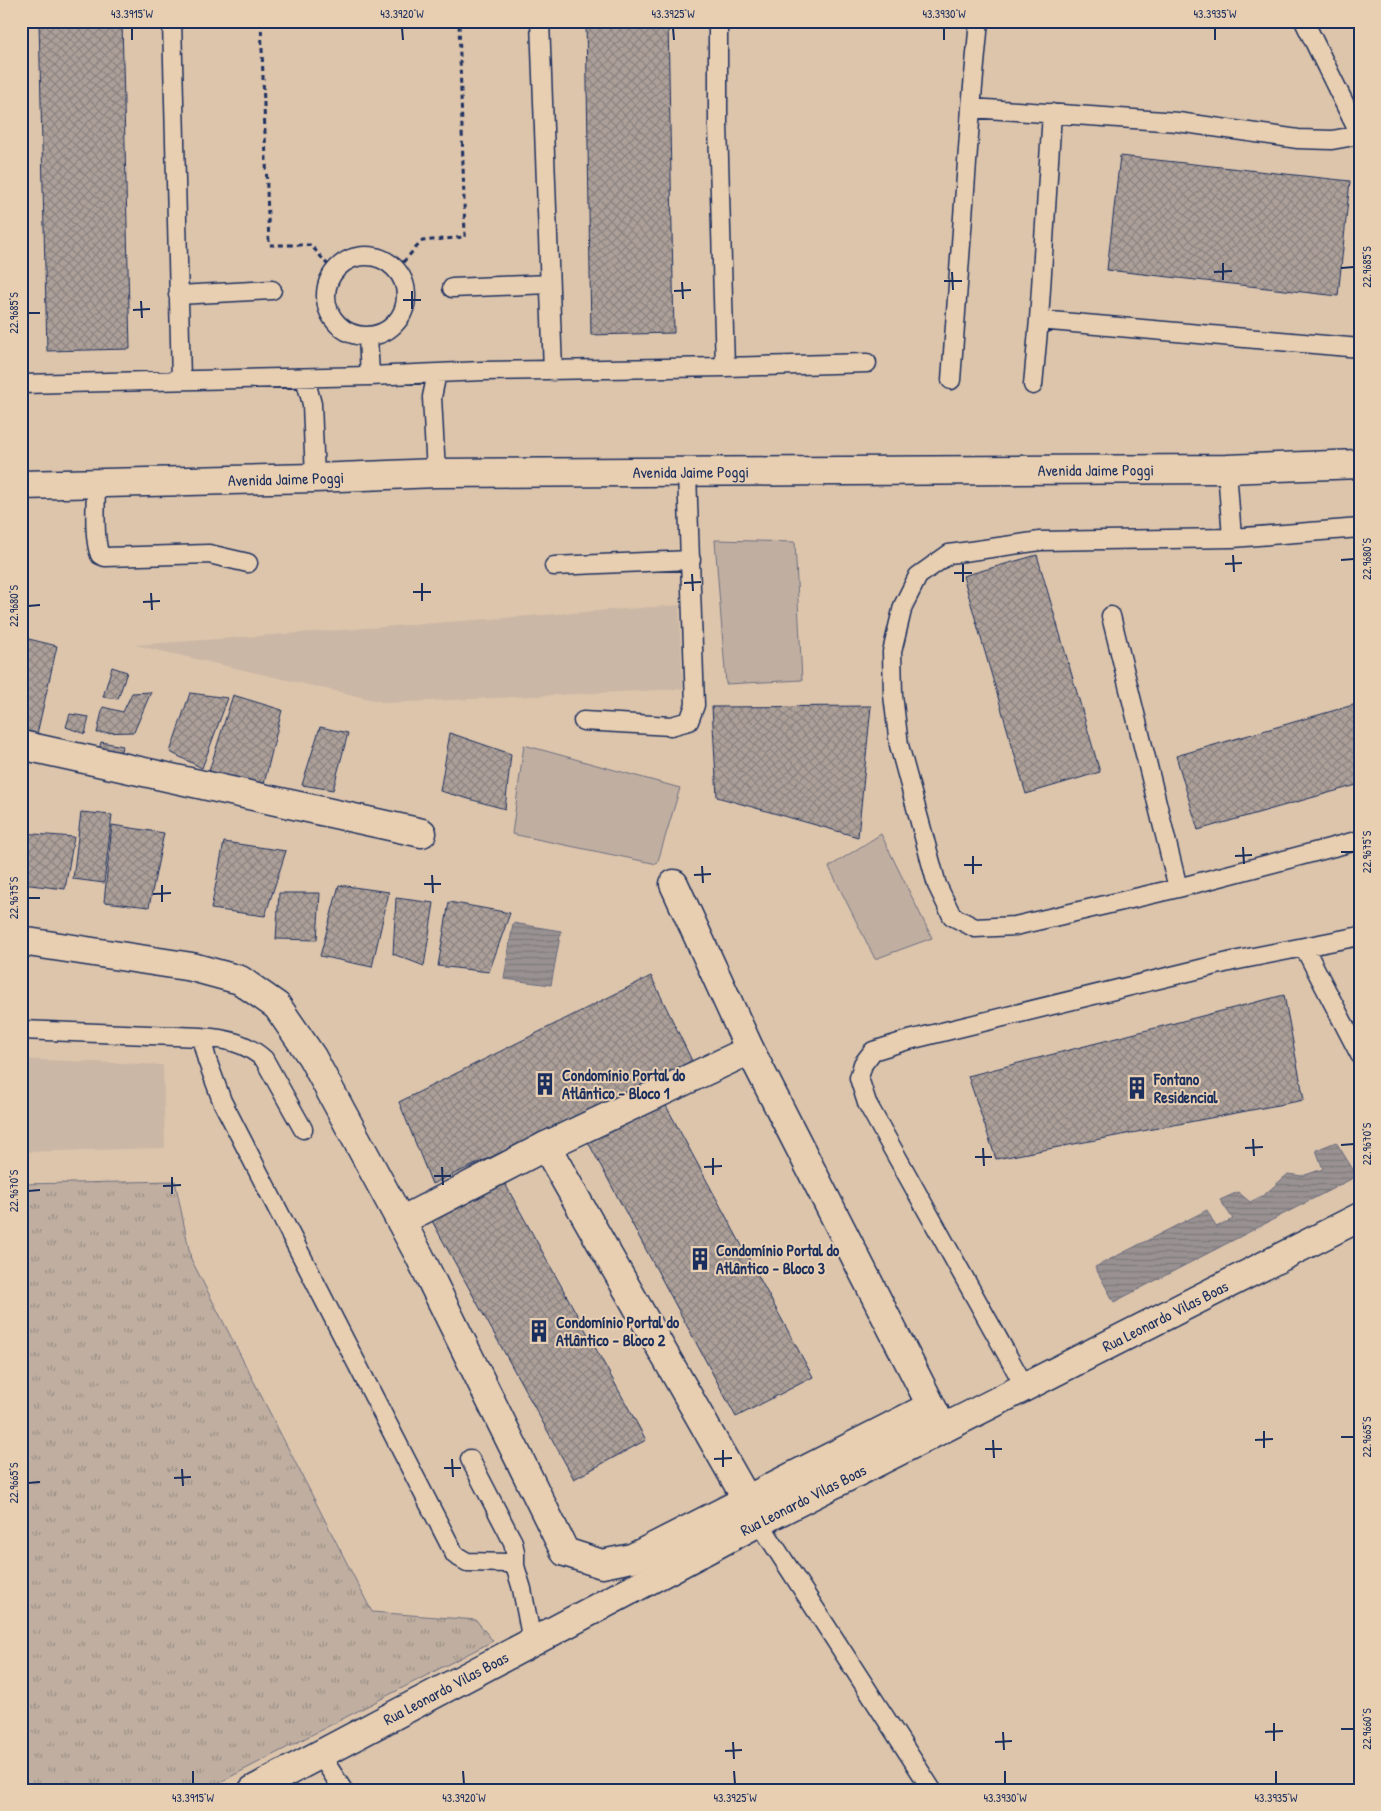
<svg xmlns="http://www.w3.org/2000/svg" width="1381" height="1811" viewBox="0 0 1381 1811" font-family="'Patrick Hand',sans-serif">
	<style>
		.built { fill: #cbb7a5 }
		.grass { fill: url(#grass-tufts); stroke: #6e6f80 }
		.green { fill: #c0afa1; stroke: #6e6f80 }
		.water { fill: url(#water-rules); stroke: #676a7d }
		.building { fill: url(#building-cross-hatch); stroke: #1b2f5e }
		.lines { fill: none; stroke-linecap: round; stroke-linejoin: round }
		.lane-casing { stroke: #1b2f5e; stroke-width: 21 }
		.street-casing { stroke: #1b2f5e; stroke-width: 31 }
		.secondary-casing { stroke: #1b2f5e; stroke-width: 31 }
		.path { stroke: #1b2f5e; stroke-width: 3; stroke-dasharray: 5 4; stroke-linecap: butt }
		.lane { stroke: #e9cfb1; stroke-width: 18 }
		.street { stroke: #e9cfb1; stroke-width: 28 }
		.secondary { stroke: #e9cfb1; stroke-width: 28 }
		.ticks { fill: none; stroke: #1b2f5e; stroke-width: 2 }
		.labels { text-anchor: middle; stroke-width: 4; stroke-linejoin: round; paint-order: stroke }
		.street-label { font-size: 16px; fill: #1b2f5e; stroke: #e9cfb1 }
		.poi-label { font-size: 16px; font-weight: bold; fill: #1b2f5e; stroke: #e9cfb1; text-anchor: start }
		.neatline { fill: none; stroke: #1b2f5e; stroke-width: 2 }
		.ticks-label { font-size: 12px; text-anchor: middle; fill: #1b2f5e }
	</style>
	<defs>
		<pattern id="grass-tufts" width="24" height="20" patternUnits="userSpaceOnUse" patternTransform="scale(1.25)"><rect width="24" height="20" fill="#c0afa1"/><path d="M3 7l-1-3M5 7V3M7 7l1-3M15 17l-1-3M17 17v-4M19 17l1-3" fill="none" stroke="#9b8f86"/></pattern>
		<pattern id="water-rules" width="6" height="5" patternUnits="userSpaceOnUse" patternTransform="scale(1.25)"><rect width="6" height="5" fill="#9a9292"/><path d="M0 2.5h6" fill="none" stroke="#7d787a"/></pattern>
		<pattern id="building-cross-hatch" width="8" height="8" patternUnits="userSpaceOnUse" patternTransform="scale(1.25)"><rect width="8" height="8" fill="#ada099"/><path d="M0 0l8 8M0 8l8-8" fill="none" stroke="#8c8380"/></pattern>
	</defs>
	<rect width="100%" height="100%" fill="#ddc5ac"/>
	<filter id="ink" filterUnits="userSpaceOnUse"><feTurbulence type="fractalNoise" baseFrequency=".02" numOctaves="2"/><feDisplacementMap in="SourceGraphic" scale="10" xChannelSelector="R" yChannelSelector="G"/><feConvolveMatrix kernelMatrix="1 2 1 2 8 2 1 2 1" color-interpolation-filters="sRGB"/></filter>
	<g filter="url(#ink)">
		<path class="built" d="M679,605L683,689L387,703L135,645Z
			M21,1059L163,1065L165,1148L21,1152Z"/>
		<path class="grass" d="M175,1181L191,1259L372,1612L476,1620L493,1641L205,1790H21V1184Z"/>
		<path class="green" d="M715,540L795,542L802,680L726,684Z
			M524,745L680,788L657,864L512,834Z
			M881,834L932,938L875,959L829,867Z"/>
		<path class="water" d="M513,923L561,931L551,985L504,979Z
			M1336,1142L1357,1176L1114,1302L1095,1267L1207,1210L1216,1227L1233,1219L1220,1200L1238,1192L1250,1202L1264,1195L1288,1174L1302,1176L1323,1169L1316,1150Z"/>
		<path class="building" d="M39,21H122L130,349L47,351Z
			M586,21H668L674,333L591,335Z
			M1120,156L1350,181L1338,296L1107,270Z
			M1037,555L1100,772L1026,794L963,576Z
			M21,637L57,646L37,734L21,731Z
			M112,667L127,672L118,699L103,697Z
			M151,692L134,732L97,733L103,707L123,712L132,693Z
			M190,693L228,698L202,768L170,752Z
			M233,695L282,710L263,788L209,771Z
			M1360,703V784L1198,830L1176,756Z
			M871,706L858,837L717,797L712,707Z
			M70,714L89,717L85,734L66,727Z
			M320,727L348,733L333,790L302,785Z
			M450,733L511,754L505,809L440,791Z
			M101,742L123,746L117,759L97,757Z
			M81,812L112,815L104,883L73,879Z
			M112,825L164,833L149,907L104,902Z
			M21,833L74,837L65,889L21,884Z
			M224,842L286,851L265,916L211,909Z
			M339,885L389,892L372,967L320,956Z
			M279,893H320L317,940L276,939Z
			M396,898L434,903L424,966L393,954Z
			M449,902L510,913L489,972L438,966Z
			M651,976L694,1065L432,1184L399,1102Z
			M1284,995L1304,1100L996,1159L968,1076Z
			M664,1102L813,1377L736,1417L588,1142Z
			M504,1182L646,1440L574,1479L432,1221Z"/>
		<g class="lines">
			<defs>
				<path id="lane" d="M172,21L181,380
					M540,21L553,371
					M718,21V125L725,367
					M979,21L971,108L1178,122L1298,139L1332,140L1360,135
					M1304,21L1360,135
					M326 296a40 40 0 1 1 80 0a40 40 0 1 1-80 0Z
					M452,288L549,284
					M178,295L272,290
					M1039,320L1360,348
					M368,337L370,376
					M305,378L312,404L315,478
					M951,380L971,108
					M21,384L370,376L482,371L725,367L867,363
					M1033,385L1039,320L1052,113
					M1227,469L1232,538
					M436,473L432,397L437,373
					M96,483C96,501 93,539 100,555L105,557L209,554L248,563
					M1360,528L1232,538L1040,541L949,554L918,576L903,606L892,652L893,695L899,745L937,885L952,916L975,928L1015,926L1178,888L1360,840
					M554,566L691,560
					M1111,616L1178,888
					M583,721L671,726L689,721L695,705L687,473
					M1304,947L1360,936
					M21,1030L201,1037L207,1060L222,1101L455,1555L467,1562L507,1563L515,1566L522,1589L532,1641
					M201,1037C226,1039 245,1042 264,1059L303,1129
					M1025,1387L867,1103L859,1078L863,1064L873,1051L905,1041L1233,961L1304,947L1360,1055
					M470,1459L513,1542L515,1552V1566
					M759,1522L932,1790
					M320,1754L343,1790"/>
				<g id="street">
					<path d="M21,745L422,833"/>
					<path d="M674,884L750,1050"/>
					<path d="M21,941L192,967L240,980L277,1006L312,1057L419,1255L565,1552L602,1564L632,1558L931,1406"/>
					<path d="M546,1146L750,1050L940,1423"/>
					<path d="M401,1221L546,1146L755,1514"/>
					<path id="s1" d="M253,1790L759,1522L1360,1217"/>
				</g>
				<g id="secondary">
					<path id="s2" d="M21,485L315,478L436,473L1227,469L1360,464"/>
				</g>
			</defs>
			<use href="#lane" class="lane-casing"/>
			<use href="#street" class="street-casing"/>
			<use href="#secondary" class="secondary-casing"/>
			<path class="path" d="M261,21L269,245H311L333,271
				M397,269L422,241L465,237L459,21"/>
			<use href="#lane" class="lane"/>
			<use href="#street" class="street"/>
			<use href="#secondary" class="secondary"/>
		</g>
	</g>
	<path class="ticks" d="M132,28V40M402,28L403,40M673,28L674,40M944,28V40M1215,28V40M1223,263V280M1341,268L1354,267M952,272L953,290M1214,272L1232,271M944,281H962M682,282L683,299M412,291V309M674,291L691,290M403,300H421M141,301L142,318M133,310L150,309M28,313H40M1233,555L1234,572M1341,560L1354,559M963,564V582M1225,564L1242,563M954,573H972M692,574L693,591M422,583V601M684,583L701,582M413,592H431M151,593L152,610M143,602L160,601M28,606L40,605M1243,847L1244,864M1341,852H1354M973,856V874M1235,856L1252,855M964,865H982M702,866L703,883M432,875L433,893M694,875L711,874M424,884H441M162,885V902M153,894L171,893M28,898H40M1253,1139L1254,1156M1341,1145L1354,1144M983,1148L984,1166M1245,1148L1263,1147M975,1157H992M713,1158V1175M442,1167L443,1185M704,1167L722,1166M434,1176H451M172,1177V1194M163,1186L181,1185M28,1191L40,1190M1264,1431V1448M1341,1437H1354M993,1440L994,1458M1255,1440L1273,1439M985,1449H1002M723,1450V1467M452,1459L453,1477M714,1459L732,1458M444,1468H461M182,1469L183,1486M174,1478L191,1477M28,1483L40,1482M1274,1723V1741M1341,1729H1354M1003,1732L1004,1750M1265,1732L1283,1731M733,1742L734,1759M995,1742L1012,1741M725,1751L742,1750M193,1771V1784M463,1771L464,1784M734,1771L735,1784M1005,1771V1784M1276,1771V1784"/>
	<defs>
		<symbol id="building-bare" viewBox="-9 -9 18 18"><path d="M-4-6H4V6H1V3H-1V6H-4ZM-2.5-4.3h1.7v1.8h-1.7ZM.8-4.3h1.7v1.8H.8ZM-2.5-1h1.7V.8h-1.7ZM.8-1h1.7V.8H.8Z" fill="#1b2f5e" stroke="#e9cfb1" stroke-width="2.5" paint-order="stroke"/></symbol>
	</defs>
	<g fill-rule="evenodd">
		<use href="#building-bare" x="529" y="1068" width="32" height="32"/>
		<use href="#building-bare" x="1121" y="1072" width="32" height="32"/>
		<use href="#building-bare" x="684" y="1243" width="32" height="32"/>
		<use href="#building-bare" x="523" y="1315" width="32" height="32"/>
	</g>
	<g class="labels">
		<g class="street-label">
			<text dy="6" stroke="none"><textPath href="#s2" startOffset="1075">Avenida Jaime Poggi</textPath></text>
			<text dy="6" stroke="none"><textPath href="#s2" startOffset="670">Avenida Jaime Poggi</textPath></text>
			<text dy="6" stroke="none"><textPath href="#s2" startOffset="265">Avenida Jaime Poggi</textPath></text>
			<text dy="6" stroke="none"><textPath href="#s1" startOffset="1028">Rua Leonardo Vilas Boas</textPath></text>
			<text dy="6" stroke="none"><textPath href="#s1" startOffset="622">Rua Leonardo Vilas Boas</textPath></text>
			<text dy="6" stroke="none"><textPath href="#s1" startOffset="218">Rua Leonardo Vilas Boas</textPath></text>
		</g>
		<g class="poi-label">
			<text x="562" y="1081">Condomínio Portal do<tspan x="562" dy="18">Atlântico - Bloco 1</tspan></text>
			<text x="1154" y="1085">Fontano<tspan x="1154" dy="18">Residencial</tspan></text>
			<text x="716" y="1256">Condomínio Portal do<tspan x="716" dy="18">Atlântico - Bloco 3</tspan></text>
			<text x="556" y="1328">Condomínio Portal do<tspan x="556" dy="18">Atlântico - Bloco 2</tspan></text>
		</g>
	</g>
	<rect width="1381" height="1811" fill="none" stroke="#e9cfb1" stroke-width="55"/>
	<rect x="28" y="28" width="1326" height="1756" class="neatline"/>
	<g class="ticks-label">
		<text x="132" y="18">43.3915°W</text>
		<text x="402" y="18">43.3920°W</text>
		<text x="673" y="18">43.3925°W</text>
		<text x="944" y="18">43.3930°W</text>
		<text x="1215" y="18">43.3935°W</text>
		<text transform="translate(1367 267) rotate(-90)" y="4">22.9685°S</text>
		<text transform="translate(14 313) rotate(-90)" y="4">22.9685°S</text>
		<text transform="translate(1367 559) rotate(-90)" y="4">22.9680°S</text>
		<text transform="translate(14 606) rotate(-90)" y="4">22.9680°S</text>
		<text transform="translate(1367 852) rotate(-90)" y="4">22.9675°S</text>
		<text transform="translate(14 898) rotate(-90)" y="4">22.9675°S</text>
		<text transform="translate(1367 1144) rotate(-90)" y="4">22.9670°S</text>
		<text transform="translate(14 1191) rotate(-90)" y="4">22.9670°S</text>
		<text transform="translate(1367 1437) rotate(-90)" y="4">22.9665°S</text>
		<text transform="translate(14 1483) rotate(-90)" y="4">22.9665°S</text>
		<text transform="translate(1367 1729) rotate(-90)" y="4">22.9660°S</text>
		<text x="193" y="1802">43.3915°W</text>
		<text x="464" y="1802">43.3920°W</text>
		<text x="735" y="1802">43.3925°W</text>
		<text x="1005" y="1802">43.3930°W</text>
		<text x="1276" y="1802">43.3935°W</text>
	</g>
</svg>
